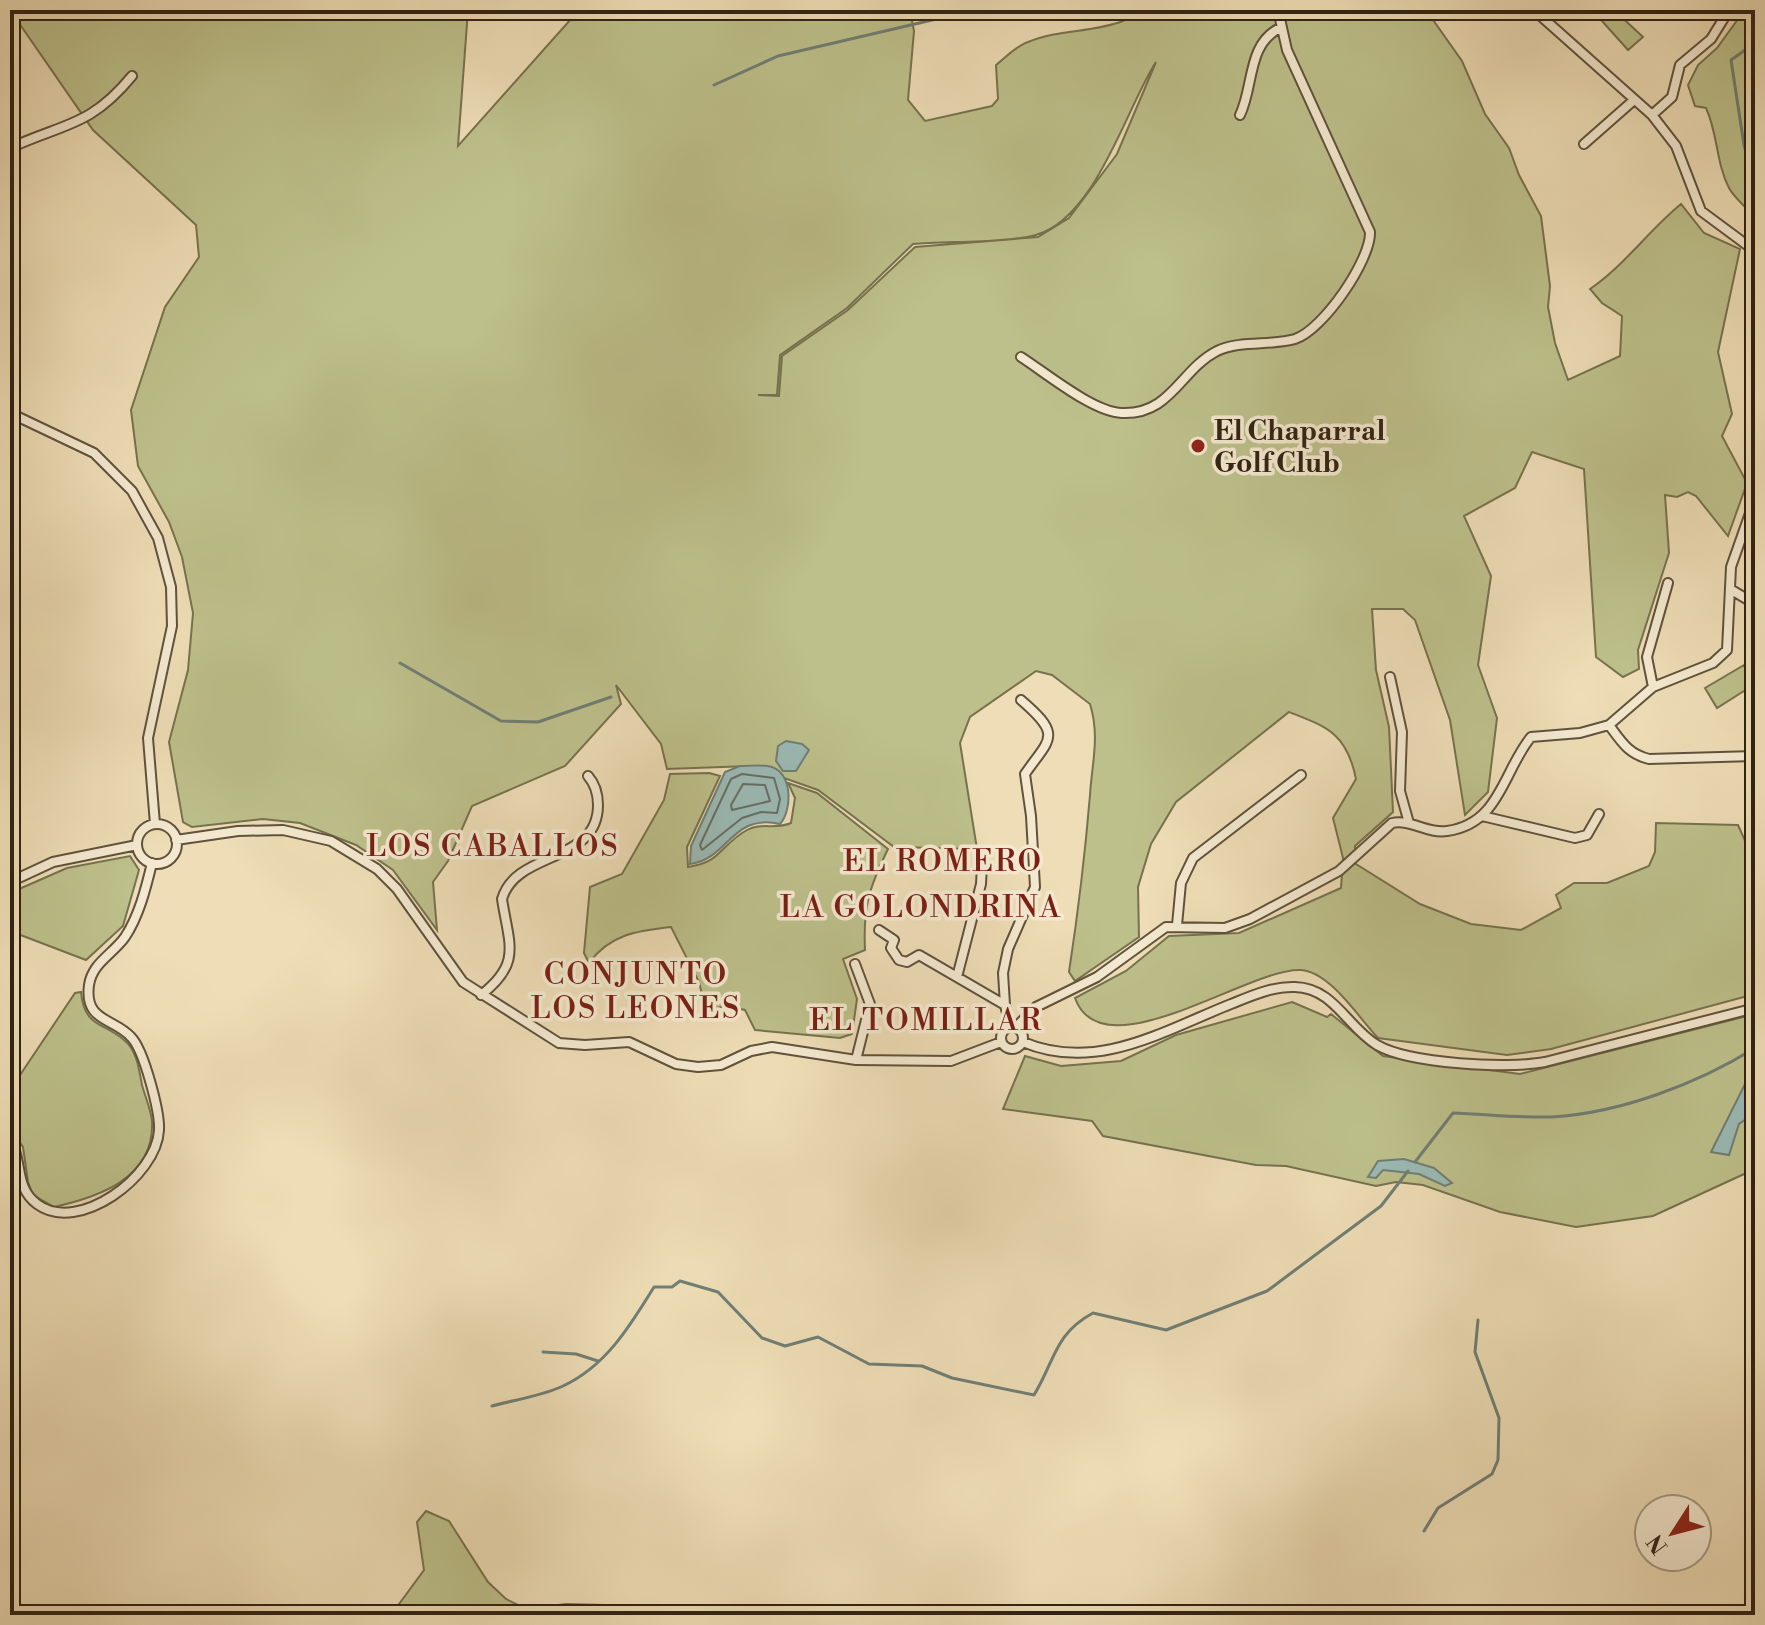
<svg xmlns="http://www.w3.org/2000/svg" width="1765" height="1625" viewBox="0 0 1765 1625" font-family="'Libre Bodoni',serif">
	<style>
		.green { fill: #bdc08b; stroke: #76724f; stroke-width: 2; fill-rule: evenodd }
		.water { fill: #9bbab5; stroke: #707e74; stroke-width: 2 }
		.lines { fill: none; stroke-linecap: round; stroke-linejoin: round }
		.shore { stroke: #666e64; stroke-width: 2 }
		.stream { stroke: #707e74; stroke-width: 3 }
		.street-casing { stroke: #60523c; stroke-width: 12 }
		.street { stroke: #f4e9d0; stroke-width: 8 }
		.poi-dot { fill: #8f2418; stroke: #f4e9d0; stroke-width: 3 }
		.labels { text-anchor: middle; stroke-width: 7; stroke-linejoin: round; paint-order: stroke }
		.poi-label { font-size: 28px; font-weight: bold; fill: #302313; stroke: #f4e9d0; text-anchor: start }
		.neighbourhood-label { font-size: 30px; letter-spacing: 2px; fill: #7a1f14; stroke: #f4e9d0 }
	</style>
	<rect width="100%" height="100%" fill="#eeddb6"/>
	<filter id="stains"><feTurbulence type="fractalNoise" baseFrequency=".0025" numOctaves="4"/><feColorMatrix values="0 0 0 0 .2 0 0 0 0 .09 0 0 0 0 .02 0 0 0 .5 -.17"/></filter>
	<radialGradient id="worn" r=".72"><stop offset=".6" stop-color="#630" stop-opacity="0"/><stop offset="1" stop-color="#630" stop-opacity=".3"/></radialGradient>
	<path class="green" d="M10,10H468L458,146L579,10H910L914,31L908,100L925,121L992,106L998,99L996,65C1006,57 1016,46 1028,42C1059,29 1092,33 1123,21L1115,10H1426L1462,61L1485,114L1509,148L1519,175L1541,216L1550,286L1548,307L1555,343L1568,380L1620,356L1622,316L1602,303L1590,289C1625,265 1648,231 1681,204L1704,233L1740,249L1718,352L1732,414L1722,436L1747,483L1728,536L1696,496L1688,492L1677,497L1665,495L1669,553L1638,650L1639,669L1623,677L1596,657L1584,469L1532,452L1515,488L1464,516L1491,576L1478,665L1497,718L1488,792L1465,815L1450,720L1415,620L1403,609H1372L1376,670L1389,727L1393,812L1355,846L1356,864L1420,904L1471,924L1521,930L1561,908L1556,895L1574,883H1607L1649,866L1655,852L1656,823L1738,825L1755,863V994L1551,1049L1507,1055L1378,1038C1358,1017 1330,972 1301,970C1250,967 1102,1074 1075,998L1126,971L1169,936L1239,933L1341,888L1343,858L1333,818L1356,779C1347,734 1328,727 1289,712L1176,802L1151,844L1138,887L1139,937L1075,981L1069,972C1078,913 1085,855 1090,795C1092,763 1100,736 1090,704L1052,675L1036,671L970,717L960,743L977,849L894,847L818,790L750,766L667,769L661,744L616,685L621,704L565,766L472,806L448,861L433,882L437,930L393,870L356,845L300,823L263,819L192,827L183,822L169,742L188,670L193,613L182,557L169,522L138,466L131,410L165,307L199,257L196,225L93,130ZM1156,62L1117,154L1069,218L1038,237L915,247L848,310L782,356L779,396L758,395H777L780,355L847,308L913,244C946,241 1007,243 1036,235C1096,218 1126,108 1156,62Z
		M1614,10L1643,37L1628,50L1602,21Z
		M1741,15H1755V217C1747,208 1735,199 1729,188C1716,163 1718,134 1706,108L1695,106L1688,85L1698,65L1717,48Z
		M1744,665L1755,684L1717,708L1705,688Z
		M709,773L720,776L687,847L688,867C721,863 720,845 747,830C761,822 776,830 791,823L795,798L788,783L817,793L888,849C869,888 863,906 865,950L843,959L857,999L852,1034L840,1038L755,1030L745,1010L724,1006L706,1011L699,982L671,927C637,931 610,934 589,963L584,953L590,887L622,874L664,800L670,774Z
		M130,856L139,870L123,926L86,960L10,931V893L67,868Z
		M81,992C84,1027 103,1022 124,1040C137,1050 139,1070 142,1085C145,1096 151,1110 152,1121C155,1178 99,1197 54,1207L33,1195L28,1182L23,1147L10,1128V1090L75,993Z
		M1292,1002L1327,1017L1331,1014L1383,1056L1520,1074L1755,1014V1169L1653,1216L1576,1227L1500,1212L1423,1185L1396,1182L1376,1186L1286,1166L1256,1165L1103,1136L1092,1121L1003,1109L1025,1056L1061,1066L1121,1061L1176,1035Z
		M426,1511L449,1521L488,1582L506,1599L526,1609L566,1604L604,1605L614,1615H391L424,1570L417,1522Z"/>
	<path class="water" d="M786,741L802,744L809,750L796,771H783L776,761L778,746Z
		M740,766C750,766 763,764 772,767C793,774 792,811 780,824C731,813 729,859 690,864L691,846L725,772Z
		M1747,1080L1755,1084V1113L1739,1124L1729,1155L1711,1152Z
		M1404,1159L1434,1168L1452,1183L1445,1186L1419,1174L1383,1170L1376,1178L1368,1177L1378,1161Z"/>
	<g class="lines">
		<path class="shore" d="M742,774L774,778L780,799L777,813L761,812L742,818L702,850L700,845L731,779Z
			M743,784L765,785L770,801L732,810L731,805Z"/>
		<path class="stream" d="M1755,43L1731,60L1744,145L1755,182
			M714,85L778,56L975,10
			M400,663L501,721L538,722L611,697
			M1415,1162L1453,1113C1485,1114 1519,1118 1552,1117C1620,1113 1697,1084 1755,1048
			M543,1352L576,1354L598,1361
			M492,1406C514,1400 542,1396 563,1386C606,1366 630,1326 654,1287H672L680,1281L718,1292L762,1338L785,1346L818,1337L869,1364L922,1366L952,1378L1034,1395C1055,1361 1054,1334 1093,1313L1166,1330L1267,1291L1381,1206L1408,1171
			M1424,1531L1438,1508L1492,1474L1498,1460L1499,1418L1475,1352L1478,1320"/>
		<defs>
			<path id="street" d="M1534,10L1652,115L1676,146L1701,211L1755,251
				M1240,115C1254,86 1247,44 1280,28
				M1652,115L1672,97L1680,65L1711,39L1729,10
				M1584,144L1634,100
				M10,148C64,123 90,127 132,76
				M1021,357C1046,373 1093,412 1122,413C1171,415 1180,370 1217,351C1240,340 1271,346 1295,339C1323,330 1371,260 1370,232L1287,50L1278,10
				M10,413L94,453L132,491L158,538L171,587L172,626L148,738L155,824
				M1730,589L1755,604
				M1390,677L1402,732L1400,791L1409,823
				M1653,687L1647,657L1668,583
				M1609,725C1621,741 1628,754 1649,759L1755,756
				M1482,816L1575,838L1587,835L1599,814
				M137 844a20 20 0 1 1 40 0a20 20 0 1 1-40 0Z
				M176,840L238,831L283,830L331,841L377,869L397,889L463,982L559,1043L585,1045L629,1042L676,1064L698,1067L721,1065L751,1051L772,1047L856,1060L951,1061L1001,1042
				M10,882L53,862L137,845
				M1177,925L1181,883L1193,858L1301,775
				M879,930L894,940L891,948L899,960L907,962L919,955L1005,1005L1010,1026
				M855,964L870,1004L856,1060
				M957,977L981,884L982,865
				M481,995C522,963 509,945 502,899C516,850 598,864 598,805C598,794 595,784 588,776
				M1005,1005L1003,973L1008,949L1035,887L1031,816L1025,774C1050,738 1063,736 1021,700
				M1001 1038a11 11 0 1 1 22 0a11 11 0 1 1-22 0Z
				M1016,1027L1036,1007L1097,977L1166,927L1225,928L1250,919L1339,871L1392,823C1411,819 1427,834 1447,831C1500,824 1503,771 1531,737L1580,733L1609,725L1653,687L1713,663L1727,650L1731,567L1755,499
				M1023,1042C1096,1073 1163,1031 1231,1004C1251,996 1273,986 1295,987C1334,988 1347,1027 1377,1045C1410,1064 1508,1069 1545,1062L1755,1008
				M10,1138C23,1160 14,1187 37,1204C78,1235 157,1176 159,1130C160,1112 144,1050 131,1037C114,1018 84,1022 89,985C92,963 113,954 125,937C139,916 146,888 152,863"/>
		</defs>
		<use href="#street" class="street-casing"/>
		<use href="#street" class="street"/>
	</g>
	<circle class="poi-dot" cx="1198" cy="446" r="8"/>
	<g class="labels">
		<g class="poi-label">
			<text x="1214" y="440">El Chaparral<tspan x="1214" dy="32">Golf Club</tspan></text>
		</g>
		<g class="neighbourhood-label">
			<text x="493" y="856">LOS CABALLOS</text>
			<text x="943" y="871">EL ROMERO</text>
			<text x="921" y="917">LA GOLONDRINA</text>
			<text x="636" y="984">CONJUNTO<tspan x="636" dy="34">LOS LEONES</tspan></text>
			<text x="926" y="1030">EL TOMILLAR</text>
		</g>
	</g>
	<rect width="1765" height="1625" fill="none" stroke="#eeddb6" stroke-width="40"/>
	<rect x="12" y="12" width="1741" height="1601" fill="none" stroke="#302313" stroke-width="4"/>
	<rect x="20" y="20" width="1725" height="1585" fill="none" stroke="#302313" stroke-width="2"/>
	<g transform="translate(1673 1533) rotate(234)"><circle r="38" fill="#f4e9d0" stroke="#a69a84" stroke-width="2"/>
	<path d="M0-6L14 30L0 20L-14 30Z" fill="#8f2418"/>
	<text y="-12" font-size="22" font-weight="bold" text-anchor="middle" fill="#302313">N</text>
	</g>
	<rect width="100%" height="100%" filter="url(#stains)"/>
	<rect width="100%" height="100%" fill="url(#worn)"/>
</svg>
